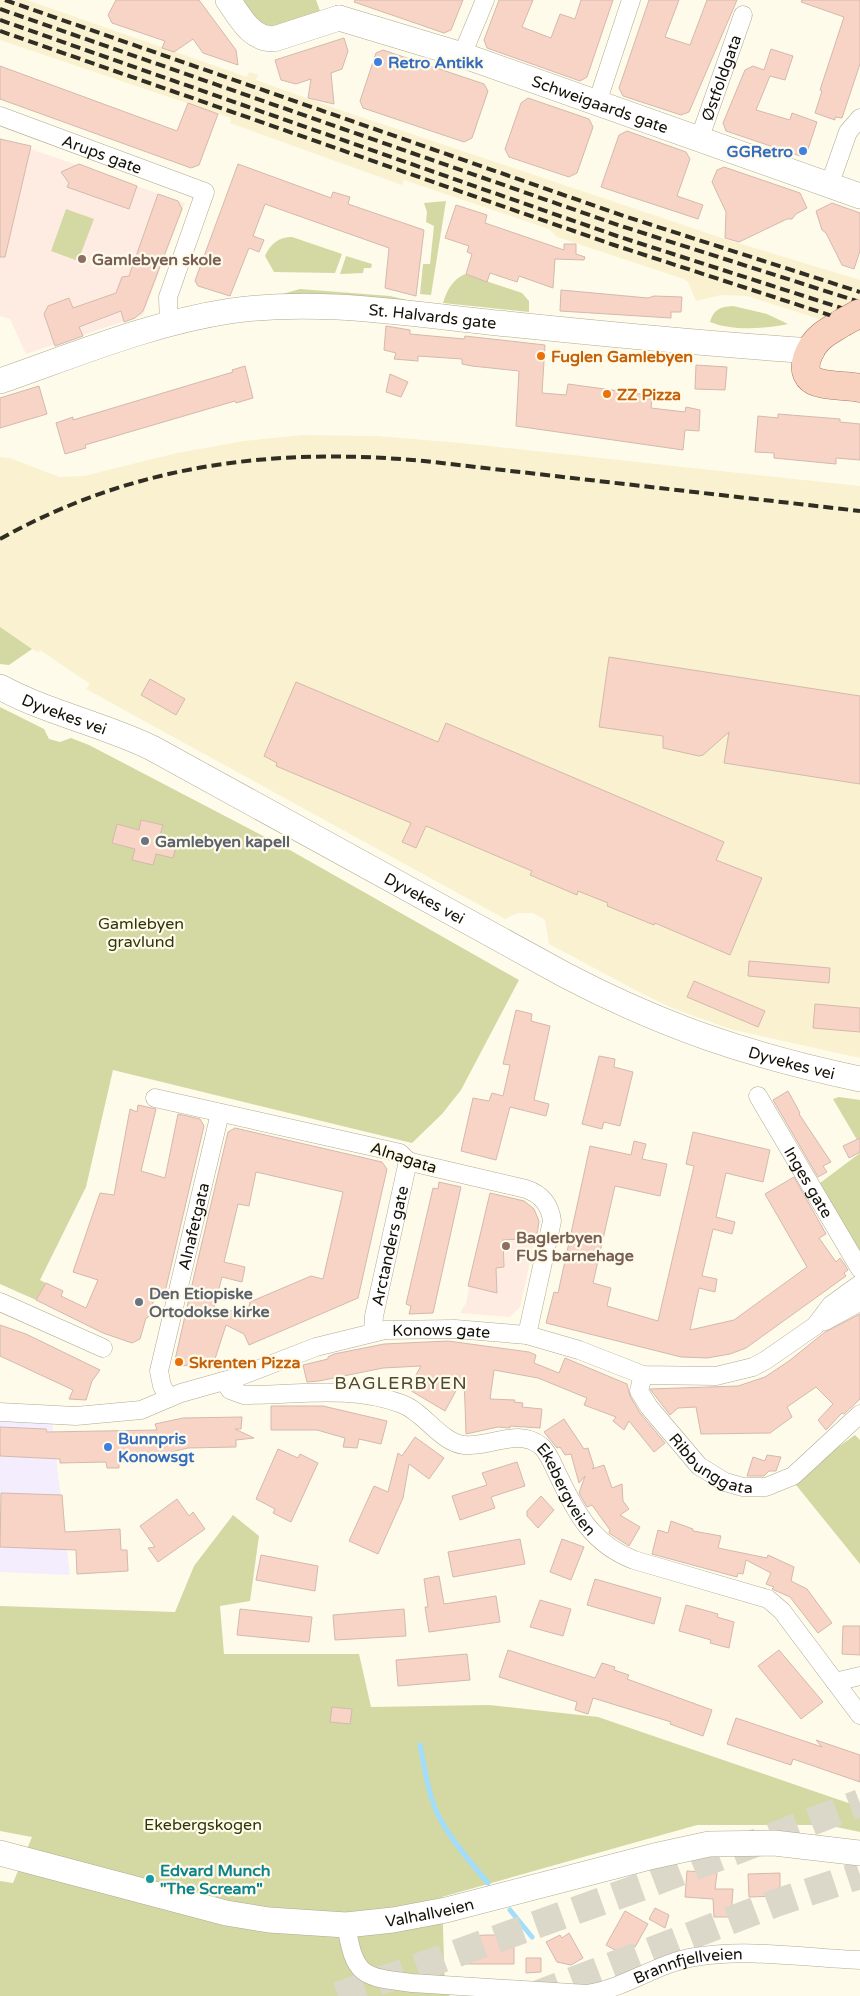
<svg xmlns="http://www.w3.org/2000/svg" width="860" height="1996" viewBox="0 0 860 1996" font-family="'Varela Round',sans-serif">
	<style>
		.commercial { fill: #f3edfe }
		.built { fill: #faf1d0 }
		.education { fill: #feece2 }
		.green { fill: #d4d8a3 }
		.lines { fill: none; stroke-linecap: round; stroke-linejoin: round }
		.stream { stroke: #a2ddfc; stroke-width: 5 }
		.building { fill: #f7d4c6; stroke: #d4b9ad; fill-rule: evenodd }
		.highway-tunnel { stroke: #dbd8c9; stroke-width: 28; stroke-dasharray: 28 14; stroke-linecap: butt }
		.street-casing { stroke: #b0aa91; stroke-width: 19 }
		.secondary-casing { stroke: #b0aa91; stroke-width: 26 }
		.primary-casing { stroke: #a77b64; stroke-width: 29 }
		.street { stroke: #fff; stroke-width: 18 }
		.secondary { stroke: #fff; stroke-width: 25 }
		.primary { stroke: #f9d2bf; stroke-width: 28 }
		.rail { stroke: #302d23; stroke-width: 4; stroke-dasharray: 10 5; stroke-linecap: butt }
		.primary-bridge-casing { stroke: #a77b64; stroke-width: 29; stroke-linecap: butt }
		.primary-bridge { stroke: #f9d2bf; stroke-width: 28 }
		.shop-dot { fill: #3f7fe0; stroke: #fefbeb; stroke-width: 2 }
		.education-dot { fill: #8d6e63; stroke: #fefbeb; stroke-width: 2 }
		.food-dot { fill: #e8710a; stroke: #fefbeb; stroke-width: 2 }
		.worship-dot { fill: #6b7280; stroke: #fefbeb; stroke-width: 2 }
		.culture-dot { fill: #0f9aa8; stroke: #fefbeb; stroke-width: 2 }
		.labels { text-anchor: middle; stroke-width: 4.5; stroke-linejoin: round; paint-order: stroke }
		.shop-label { font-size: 16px; font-weight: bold; fill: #366cbe; stroke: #fefbeb; text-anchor: start }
		.street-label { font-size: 16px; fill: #151209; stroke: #fefbeb }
		.education-label { font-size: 16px; font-weight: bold; fill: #785e54; stroke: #fefbeb; text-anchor: start }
		.food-label { font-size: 16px; font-weight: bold; fill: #c56008; stroke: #fefbeb; text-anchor: start }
		.worship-label { font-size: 16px; font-weight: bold; fill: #5b616d; stroke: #fefbeb; text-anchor: start }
		.park-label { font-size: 16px; fill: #323307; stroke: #fefbeb }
		.culture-label { font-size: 16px; font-weight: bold; fill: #0d838f; stroke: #fefbeb; text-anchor: start }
		.neighbourhood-label { font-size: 18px; letter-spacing: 1px; fill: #4e4832; stroke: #fefbeb }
	</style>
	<rect width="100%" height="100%" fill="#fefbeb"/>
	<path class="commercial" d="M0,1418L52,1422L70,1575L0,1572Z"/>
	<path class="built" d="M0,0H27L247,77L249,72L253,73L258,75L256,80L343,111L731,241L860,280V332L747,296L721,295L696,301L688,282L684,279L557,237L549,229L404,180L402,185L230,123L231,118L0,40Z
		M303,435L376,436L461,443L860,486V1058L730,1029L672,1008L641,993L549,944L545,920L533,913H518L505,919L86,689L90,684L40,650L38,652L32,649L0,658V457L10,458L59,477L84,476L177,453L244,441Z"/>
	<path class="education" d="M0,138L185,203L143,315L26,354L10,319L0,316Z
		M490,1193L524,1200L534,1209L539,1221L520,1307L510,1317L460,1313L466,1303Z"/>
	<path class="green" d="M236,0H316L320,11L268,31Z
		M446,201L431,295L420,294L423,264H430L434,226L426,222L427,212L424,203Z
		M66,209L94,219L78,261L51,251Z
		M292,237L342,254L335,273L274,272L265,256C270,244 279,237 292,237Z
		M346,256L372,264L371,268H364L363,273L340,274Z
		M465,274L522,293L529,301V312L443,303C447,290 452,280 465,274Z
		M300,289L390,296L428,305L279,295Z
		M733,306L767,314L788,324C765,329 732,331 710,322C714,309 720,307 733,306Z
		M0,627L32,649L9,665L0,664Z
		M0,707L44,729L49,739L60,742L71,738L89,745L288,849L519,980L461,1090L442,1114L412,1143L113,1070L86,1187L40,1280L46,1283L36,1300L0,1284Z
		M839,1097L860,1100V1145L833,1099Z
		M860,1153V1258L827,1201L820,1183Z
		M855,1435L860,1440V1564L792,1480Z
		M233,1515L259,1536L250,1601L220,1606L224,1654H359L371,1707L489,1705L598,1717L860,1807V1832L827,1825H697L442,1897L445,1990L450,1996H0V1881L13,1883L32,1837L0,1831V1606L175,1612L194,1566Z"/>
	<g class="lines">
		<path class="stream" d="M420,1745C425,1769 428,1795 439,1817C452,1841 470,1862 488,1883
			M510,1910L532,1937"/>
	</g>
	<path class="building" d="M116,0H199L236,50L238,65L203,53L193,39L174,52L162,48L165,41L112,23L108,15Z
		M355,0H463L451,30L444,33L354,2Z
		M499,0H533L522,27L551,38L560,14L575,19L581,0H613L587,77L580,81L487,48L484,40Z
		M649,0H679L665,37L690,45L707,0H737L689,112L681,115L623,96L619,88Z
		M802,0H860V64L842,118L835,117V120L815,113L822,91L820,90L844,17L801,2Z
		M344,38L348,51L342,69L331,73L334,104L308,98L311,79L296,84L281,80L275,60Z
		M771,49L793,56L785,80L770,76L756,110L790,120L792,113L817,122L807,152L800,156L726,131L723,123L745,70L753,66L764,70Z
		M383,50L484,84L488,91L472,138L464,142L363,108L360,101L376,53Z
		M0,66L177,131L188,103L218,114L199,165L191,168L0,99Z
		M528,98L589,119L593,127L577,173L569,177L509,157L505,149L521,103Z
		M627,131L686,152L690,159L677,196L703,205L698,219L601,187L619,135Z
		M0,139L31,146L5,257H0Z
		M79,164L137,186L129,209L67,187L69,183L61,172Z
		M238,164L331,198L333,192L350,197L348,204L424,230L416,296L385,288L389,248L265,204L253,236L264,240L259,252L249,248L230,296L198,286L195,281L196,278Z
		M724,167L800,193L807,208L796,214L792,219H787L739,242L725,238L726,212L712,182L717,170Z
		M158,194L178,201L182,209L143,311L135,318L124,322L121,311L79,327L83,336L55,346L44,314L48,306L69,298L73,308L116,293L122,277L129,276Z
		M832,203L860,213V251L854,269L842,265L826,233L822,230L816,211Z
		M456,205L487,215L485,223L564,250V244H576V254L585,257L584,260L555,259L553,288L519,276L517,282L490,273L487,282L466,274L472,254L467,252L469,246L445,238Z
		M561,290L648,298L654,296L682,297L681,312H671V318L560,311Z
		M386,326L410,330V334L464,339L465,336L545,345L542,393L566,395L568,384L641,394V398L652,399L651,408L685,412L686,407L700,410L699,431L685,430L683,450L516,426L519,371L472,366L462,364V359L418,356V361L394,359L396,353L384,350Z
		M696,365L727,367L725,390L695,389Z
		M245,366L253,398L236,403L235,401L85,445L86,448L65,454L56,423L73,417V420L233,372L232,370Z
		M390,374L408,382L401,397L386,392Z
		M39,386L47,414L0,428V398Z
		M778,414L840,419V422L860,424V460L836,458V464L774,458V453L755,452L758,416L778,418Z
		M609,657L860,696V784L724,763L729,732L703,755L699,756L663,748V736L599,727Z
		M150,679L185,699L176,715L141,695Z
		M296,682L438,742L446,723L724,842L716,860L762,878L730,955L655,923L654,925L607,906L608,903L578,891L577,895L530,875L532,871L426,826L416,848L402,842L411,823L276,766L277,763L264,756Z
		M141,820L163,825L160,835L178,839L173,858L156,854L153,865L132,860L135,849L112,843L117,824L139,830Z
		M749,961L830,968L829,983L748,976Z
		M694,981L765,1011L758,1027L687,997Z
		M815,1004L860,1008V1032L813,1028Z
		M516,1010L532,1014L531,1021L550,1026L534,1100L549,1104L546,1116L510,1107L496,1160L461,1151L473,1098L489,1101L492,1093L503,1096L510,1065L503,1064Z
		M599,1056L615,1059L614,1067L633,1072L620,1126L604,1122L602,1129L582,1124Z
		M788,1091L800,1113L799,1114L831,1162L823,1166L827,1172L818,1177L773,1100Z
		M138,1105L156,1109L141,1171L165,1178L178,1114L200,1119L204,1126L165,1292L156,1290L150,1316L146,1318L140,1339L132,1343L103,1333L36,1300L46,1283L63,1291L61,1296L86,1308L98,1280L73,1272L100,1193L114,1195L130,1109L137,1112Z
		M235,1128L382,1162L387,1169L358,1298L249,1345L244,1334L226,1325L214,1362L181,1366L175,1360L195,1272L228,1132ZM256,1172L343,1192L323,1279L311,1276L250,1302L247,1314L214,1307L222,1277L242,1282L245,1267L224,1262L238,1204L249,1206Z
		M693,1132L770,1150L763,1182L726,1173L716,1217L735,1222L732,1234L713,1229L702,1276L717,1279L715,1292L699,1288L690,1330L734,1320L807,1267L765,1194L794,1177L826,1234L819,1238L836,1262L840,1258L845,1265L848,1270L844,1273L846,1276L746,1348L730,1354L707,1358L681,1357L546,1323L554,1292L558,1293L590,1146L631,1155L634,1141L646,1144L642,1159L667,1164L660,1196L615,1186L593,1283L611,1288L607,1306L658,1321L694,1166L686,1164Z
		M860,1138V1152L849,1158L843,1146Z
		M439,1182L461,1187L433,1313L409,1314L411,1306L406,1304L433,1188L438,1189Z
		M490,1193L524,1201L534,1209L539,1221L537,1235H518L519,1239L503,1240L504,1267L496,1268L497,1293L468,1286Z
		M860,1314V1399L844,1414L842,1413L826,1430L818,1420L833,1404L816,1387L787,1407L792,1417L770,1433L701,1434L696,1407L678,1408L670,1415L650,1389L738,1386L765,1377L789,1361L825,1332Z
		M0,1325L26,1334L100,1370L92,1381L86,1400L69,1399L73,1390L0,1356Z
		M448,1341L529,1352L536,1355L534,1363L559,1373L565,1358L627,1384L630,1396L640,1413L665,1443L654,1452L629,1421L624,1430L613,1421L616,1417L584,1405L587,1398L538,1378L494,1370L490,1399L515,1400L514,1402L523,1403L522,1407L542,1409L540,1428L510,1426V1428L498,1427L466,1434L464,1376L445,1411L408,1389L421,1366L383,1368L319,1381L307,1382L303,1365L328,1359V1357L334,1354L384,1344Z
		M271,1406H323L387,1421L381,1444L359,1439L357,1448L343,1447L345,1438L317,1430H271Z
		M242,1417L241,1429H235L254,1438L236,1440V1447L188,1448L163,1454V1461L119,1462V1468H107L106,1462L60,1463V1459L0,1456V1427L46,1429L47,1432L157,1430L155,1424L183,1418Z
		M564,1419L584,1449L588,1448L594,1467L592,1469L604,1465L612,1488L622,1484L623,1501L629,1509L620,1515L640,1527L629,1546L609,1533L610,1530L592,1505L587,1507L579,1493L585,1476L579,1483L571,1454L565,1455L560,1447L557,1448L544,1432Z
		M415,1437L444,1458L429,1479L409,1464L403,1498L378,1554L349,1541L374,1486L388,1492L398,1453L402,1456Z
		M278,1449L298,1458L300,1454L318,1463L291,1522L273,1513L275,1509L256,1499Z
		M767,1455L781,1457L776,1471H769L764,1476H747L753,1457L765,1461Z
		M517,1462L525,1486L491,1497L495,1508L460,1520L452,1496L487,1485L482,1473Z
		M1,1493L62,1495L65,1532L120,1529L121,1550H127L128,1571L77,1574L76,1550L0,1547Z
		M541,1496L554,1510L538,1528L527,1516V1511Z
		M177,1499L189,1516L193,1512L205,1529L158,1562L148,1548L155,1547L140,1526Z
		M671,1521L693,1529V1531L721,1536L718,1548L767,1558L768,1555L794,1567L791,1581L807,1589L832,1623L818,1633L790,1597L772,1589L774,1587L766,1584L771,1573L746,1560L743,1574L738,1573L737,1577L652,1554L658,1530L668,1533Z
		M520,1539L525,1564L453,1577L448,1552Z
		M562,1539L584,1547L571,1580L550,1572Z
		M261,1555L318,1566L315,1591L256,1580Z
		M439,1576L444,1604L496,1596L500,1622L429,1632L425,1607H428L424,1579Z
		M595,1579L661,1598L654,1624L587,1605Z
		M540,1600L571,1609L563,1636L530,1627Z
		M686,1605L718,1614L717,1617L734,1622L729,1648L710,1643L711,1640L679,1631Z
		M240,1609L312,1617L309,1642L237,1635Z
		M404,1609L406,1636L335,1640L333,1615Z
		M843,1626H860V1655L842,1654Z
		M508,1650L595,1678L602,1663L615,1667L614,1670L629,1675L627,1679L712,1710L703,1736L670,1724L671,1722L593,1698L588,1714L575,1710L577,1702L499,1677Z
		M779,1650L823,1702L801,1719L758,1666Z
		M467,1654L470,1680L398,1686L396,1660Z
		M332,1707L352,1709L350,1724L330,1722Z
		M736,1718L822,1747L816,1740L860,1755V1782L793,1759L791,1765L727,1744Z
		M687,1871L717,1873L715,1889H733L731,1917H714L713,1899L685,1897Z
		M780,1873V1896L749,1897L748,1874Z
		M655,1908L669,1915L665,1928L649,1919Z
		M625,1911L648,1924L635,1947L632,1945L626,1956L606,1945Z
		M569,1933L583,1958L571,1965L557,1962L546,1942L560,1935L562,1938Z
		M487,1935H514V1964H466V1936Z
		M526,1958H541V1972L526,1973Z"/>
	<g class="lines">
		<path class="highway-tunnel" d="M338,1996L641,1887L860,1803
			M533,1996L776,1903L860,1875"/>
		<defs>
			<g id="street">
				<path d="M462,55L485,0"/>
				<path d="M597,103L631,0"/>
				<path id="s1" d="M0,116L205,192L168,297L169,324"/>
				<path id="s2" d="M699,140L743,15"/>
				<path d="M829,186L848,132L860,118"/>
				<path id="s3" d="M758,1096L860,1269"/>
				<path d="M155,1098L387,1150L400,1153L408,1161L415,1163L526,1189C541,1194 550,1205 552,1221L527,1335"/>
				<path d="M0,1302L103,1348"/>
				<path d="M825,1321L860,1302"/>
				<path id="s4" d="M373,1332L374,1316L408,1161"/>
				<path id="s5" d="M643,1375L639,1391L649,1407L699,1466L725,1482L743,1487H766L793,1476L860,1414"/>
				<path id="s6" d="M224,1381L230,1390L244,1395C297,1395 351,1385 402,1404C424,1412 440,1442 464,1445C490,1448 518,1427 541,1446C549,1453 553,1465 558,1475C576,1513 592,1544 634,1560L768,1599L782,1611L860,1715"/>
				<path id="s7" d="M169,1398L162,1386L159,1371L220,1113"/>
				<path id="s8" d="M0,1412L76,1416L141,1410L181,1393L238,1377L316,1347L385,1330L455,1329L527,1335L579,1350L643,1375L716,1376L753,1367L766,1360L815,1326L831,1305L860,1284"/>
				<path d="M835,1682L860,1676"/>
				<path id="s9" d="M346,1925C355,1976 361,1977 412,1983L587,1994C626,1988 657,1963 695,1957C749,1948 806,1958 860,1960"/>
			</g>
			<g id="secondary">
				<path d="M228,0C241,18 250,39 274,39L339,18"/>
				<path id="s10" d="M339,18L462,55L860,196"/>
				<path id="s11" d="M0,381C75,355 151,323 230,311C320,298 408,314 498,323C603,334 708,344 812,351"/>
				<path id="s12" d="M0,687C48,713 102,724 152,748L565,975C664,1027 751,1056 860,1079"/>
				<path id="s13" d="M0,1853L226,1913L269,1920L346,1925L393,1920L446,1910L654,1856L709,1844L774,1843L860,1853"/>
			</g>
			<path id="primary" d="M842,323C836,327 828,331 822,336C811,345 796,371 814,381C827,387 846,385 860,388"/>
		</defs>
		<use href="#street" class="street-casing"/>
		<use href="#secondary" class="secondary-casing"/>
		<use href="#primary" class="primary-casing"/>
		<use href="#street" class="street"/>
		<use href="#secondary" class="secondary"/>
		<use href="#primary" class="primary"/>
		<path class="rail" d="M5,0L624,216L860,292
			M0,9L621,226L860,302
			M0,20L617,236L860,314
			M0,31L614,245L860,325
			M0,539C134,464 274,447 424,461L860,511"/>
		<defs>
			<path id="primary-bridge" d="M842,323L860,313"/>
		</defs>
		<use href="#primary-bridge" class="primary-bridge-casing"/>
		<use href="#primary-bridge" class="primary-bridge"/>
	</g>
	<g class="shop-dot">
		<circle cx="378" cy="62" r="5"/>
		<circle cx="803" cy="151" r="5"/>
		<circle cx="108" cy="1447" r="5"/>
	</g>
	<g class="education-dot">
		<circle cx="82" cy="259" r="5"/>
		<circle cx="506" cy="1246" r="5"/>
	</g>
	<g class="food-dot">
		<circle cx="541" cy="356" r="5"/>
		<circle cx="607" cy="394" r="5"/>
		<circle cx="179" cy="1362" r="5"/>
	</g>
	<g class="worship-dot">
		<circle cx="145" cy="841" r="5"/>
		<circle cx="139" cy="1302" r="5"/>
	</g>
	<circle class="culture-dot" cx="150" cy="1879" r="5"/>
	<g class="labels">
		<g class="shop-label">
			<text x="388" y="68">Retro Antikk</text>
			<text x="793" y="157" text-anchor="end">GGRetro</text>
			<text x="118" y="1444">Bunnpris<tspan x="118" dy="18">Konowsgt</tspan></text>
		</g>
		<g class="street-label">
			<text dy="6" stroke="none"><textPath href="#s2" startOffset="66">Østfoldgata</textPath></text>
			<text dy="6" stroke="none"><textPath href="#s10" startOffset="275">Schweigaards gate</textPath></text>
			<text dy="6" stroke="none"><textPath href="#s1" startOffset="109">Arups gate</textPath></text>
			<text dy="6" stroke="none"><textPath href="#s11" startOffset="444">St. Halvards gate</textPath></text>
			<text dy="6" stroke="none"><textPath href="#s12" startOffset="70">Dyvekes vei</textPath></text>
			<text dy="6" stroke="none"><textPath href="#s12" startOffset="475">Dyvekes vei</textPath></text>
			<text dy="6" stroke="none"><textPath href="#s12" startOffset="879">Dyvekes vei</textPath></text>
			<text transform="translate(404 1157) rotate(18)" y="6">Alnagata</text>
			<text dy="6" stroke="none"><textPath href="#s3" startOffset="100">Inges gate</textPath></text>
			<text dy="6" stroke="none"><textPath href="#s7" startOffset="178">Alnafetgata</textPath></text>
			<text dy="6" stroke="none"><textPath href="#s4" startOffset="88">Arctanders gate</textPath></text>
			<text dy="6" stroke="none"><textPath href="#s8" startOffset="455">Konows gate</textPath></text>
			<text dy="6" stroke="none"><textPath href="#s5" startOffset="122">Ribbunggata</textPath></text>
			<text dy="6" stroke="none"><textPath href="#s6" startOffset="390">Ekebergveien</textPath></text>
			<text dy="6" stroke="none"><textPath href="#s13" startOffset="439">Valhallveien</textPath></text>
			<text dy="6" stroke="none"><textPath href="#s9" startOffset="382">Brannfjellveien</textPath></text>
		</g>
		<g class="education-label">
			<text x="92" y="265">Gamlebyen skole</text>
			<text x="516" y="1243">Baglerbyen<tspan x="516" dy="18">FUS barnehage</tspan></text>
		</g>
		<g class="food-label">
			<text x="551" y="362">Fuglen Gamlebyen</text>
			<text x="617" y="400">ZZ Pizza</text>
			<text x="189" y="1368">Skrenten Pizza</text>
		</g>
		<g class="worship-label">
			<text x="155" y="847">Gamlebyen kapell</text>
			<text x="149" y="1299">Den Etiopiske<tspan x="149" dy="18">Ortodokse kirke</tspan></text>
		</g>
		<g class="park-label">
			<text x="141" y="929">Gamlebyen<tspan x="141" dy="18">gravlund</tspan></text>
			<text x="203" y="1830">Ekebergskogen</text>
		</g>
		<g class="culture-label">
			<text x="160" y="1876">Edvard Munch<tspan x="160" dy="18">"The Scream"</tspan></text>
		</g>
		<g class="neighbourhood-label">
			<text x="401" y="1389">BAGLERBYEN</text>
		</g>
	</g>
</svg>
